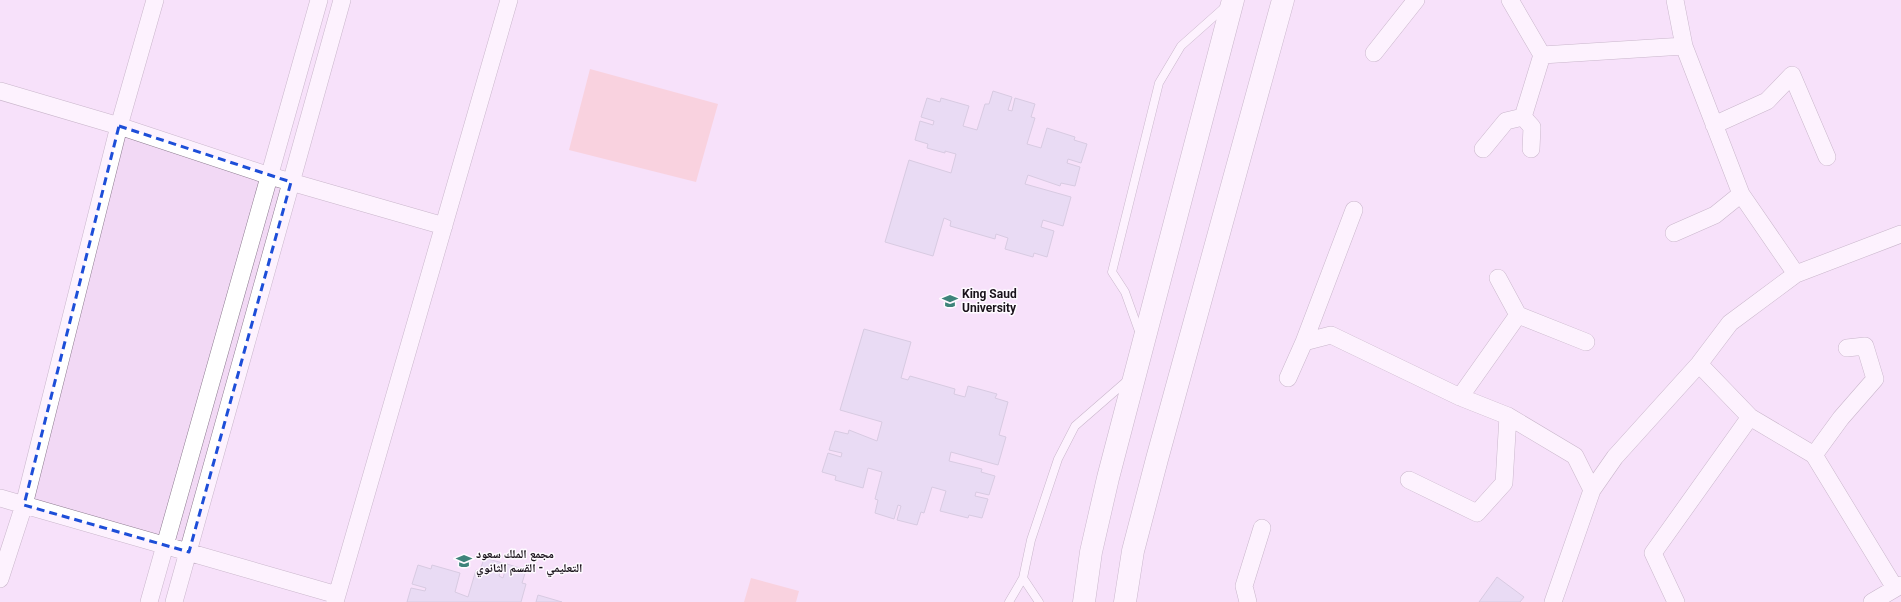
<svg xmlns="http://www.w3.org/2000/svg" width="1901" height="602" viewBox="0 0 1901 602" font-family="Roboto,'Noto Naskh Arabic',sans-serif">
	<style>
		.built { fill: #f2d9f5 }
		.green { fill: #f5b9ba }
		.building { fill: #d3cde8; stroke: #aca7c0 }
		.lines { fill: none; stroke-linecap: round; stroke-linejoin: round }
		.lane-casing { stroke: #8d7c90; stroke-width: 9 }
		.street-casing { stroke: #8d7c90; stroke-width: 18 }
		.secondary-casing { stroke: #8d7c90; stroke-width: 23 }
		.lane { stroke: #fff; stroke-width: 8 }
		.street { stroke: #fff; stroke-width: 17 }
		.secondary { stroke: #fff; stroke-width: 22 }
		.marked { fill: none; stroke: #1d4ed8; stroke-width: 3; stroke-dasharray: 8 5; stroke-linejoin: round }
		.labels { text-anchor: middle; stroke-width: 3; stroke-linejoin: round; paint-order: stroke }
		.poi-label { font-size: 12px; font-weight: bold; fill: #19121a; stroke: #fefaff; text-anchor: start }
	</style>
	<rect width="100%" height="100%" fill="#fbe7fe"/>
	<path class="built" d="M0,0H1901V602H0Z"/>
	<path class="green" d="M590,69L718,104L696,182L569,150Z
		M751,578L799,591L796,602H744Z"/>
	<path class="building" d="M993,91L1012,97L1008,110L1012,111L1015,98L1035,104L1031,117L1035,118L1027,144L1041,148L1047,128L1075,137L1074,140L1087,144L1081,163L1068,159L1067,163L1080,167L1075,186L1061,183L1060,186L1028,175L1025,184L1071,197L1063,226L1043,220L1041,227L1054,231L1047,257L1034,253L1033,257L1005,249L1008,238L996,234L995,239L950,226L951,221L944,218L933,256L885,242L909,160L951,173L956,154L945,151V153L927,148L928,144L915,140L920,121L933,125L934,121L921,117L927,98L940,102L941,98L969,106L963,126L977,130L985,104H989Z
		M864,329L911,342L901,378L908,380L910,376L955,389L954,394L965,397L968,386L997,394L995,398L1008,402L999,435L1006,437L998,465L951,452L949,461L982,469L981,472L995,476L989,495L976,492L975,496L988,499L982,518L969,515L968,518L940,511L946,491L932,487L924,513L921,512L917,525L897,520L901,506L898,505L894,519L875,513L878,500L875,499L882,472L868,468L863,488L835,480L836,476L822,472L828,453L841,457L842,453L829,450L835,431L848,434L849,430L877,441L882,422L840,410Z
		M484,558L503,563L499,576L503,578L507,564L526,570L522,583L526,584L521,602H407L411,588L425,591L426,588L412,584L418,565L431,569L432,565L460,573L455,592L468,597L476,570L480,571Z
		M1497,577L1524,597L1520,602H1479Z
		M538,595L562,602H536Z"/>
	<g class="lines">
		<defs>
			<path id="lane" d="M1140,334L1125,292L1112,272L1159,83L1181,46L1226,6
				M1023,578L1039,602
				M1009,602L1023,578L1031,540L1058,459L1075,426L1129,379"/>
			<path id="street" d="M1510,0L1542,55L1523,117
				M1675,0L1684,46L1741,194L1796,274
				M1374,53L1416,0
				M1542,55L1684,46
				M0,91L119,126L270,176L444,226
				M1523,117L1532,127L1531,149
				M1714,125L1767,101L1792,75L1827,157
				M1483,149L1506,121L1523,117
				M1674,233L1715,215L1741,194
				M1498,278L1518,315L1586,342
				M1304,342L1354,210
				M1699,364L1750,417L1814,455L1895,588
				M1288,378L1304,342L1331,335L1460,397L1508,416L1575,456L1592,490
				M1460,397L1518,315
				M1814,455L1841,418L1875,379L1865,346L1847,348
				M1409,480L1477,513L1504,483L1508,416
				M0,498L337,595
				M0,579L24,505L119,126L155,0
				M149,602L319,0
				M174,602L342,0
				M335,602L509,0
				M1248,602L1244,586L1262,528
				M1553,602L1592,490L1615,457L1699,364L1730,323L1796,274L1901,234
				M1676,602L1653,553L1750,417
				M1872,602L1901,585"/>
			<path id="secondary" d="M1084,602L1091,552L1108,478L1233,0
				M1125,602L1133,551L1157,459L1283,0"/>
		</defs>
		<use href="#lane" class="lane-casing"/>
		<use href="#street" class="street-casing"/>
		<use href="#secondary" class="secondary-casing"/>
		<use href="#lane" class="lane"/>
		<use href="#street" class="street"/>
		<use href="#secondary" class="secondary"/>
	</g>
	<path d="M0 0H1901V602H0ZM119,126L291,182L189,552L24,505Z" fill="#fbe7fe" fill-opacity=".55" fill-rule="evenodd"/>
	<path class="marked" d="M119,126L291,182L189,552L24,505Z"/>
	<defs>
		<symbol id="university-bare" viewBox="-9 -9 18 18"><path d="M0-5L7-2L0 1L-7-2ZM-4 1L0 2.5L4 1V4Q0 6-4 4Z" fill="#3e837a" stroke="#fefaff" stroke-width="2.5" paint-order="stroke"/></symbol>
		<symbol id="school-bare" viewBox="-9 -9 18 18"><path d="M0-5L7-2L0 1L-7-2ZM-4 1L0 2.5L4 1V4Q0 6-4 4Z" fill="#3e837a" stroke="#fefaff" stroke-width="2.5" paint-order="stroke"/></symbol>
	</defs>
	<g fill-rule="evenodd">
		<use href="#university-bare" x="939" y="290" width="22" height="22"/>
		<use href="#school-bare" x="453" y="550" width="22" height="22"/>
	</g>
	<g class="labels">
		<g class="poi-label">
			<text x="962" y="298">King Saud<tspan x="962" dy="14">University</tspan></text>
			<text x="476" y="558">مجمع الملك سعود<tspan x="476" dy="14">التعليمي - القسم الثانوي</tspan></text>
		</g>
	</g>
</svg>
